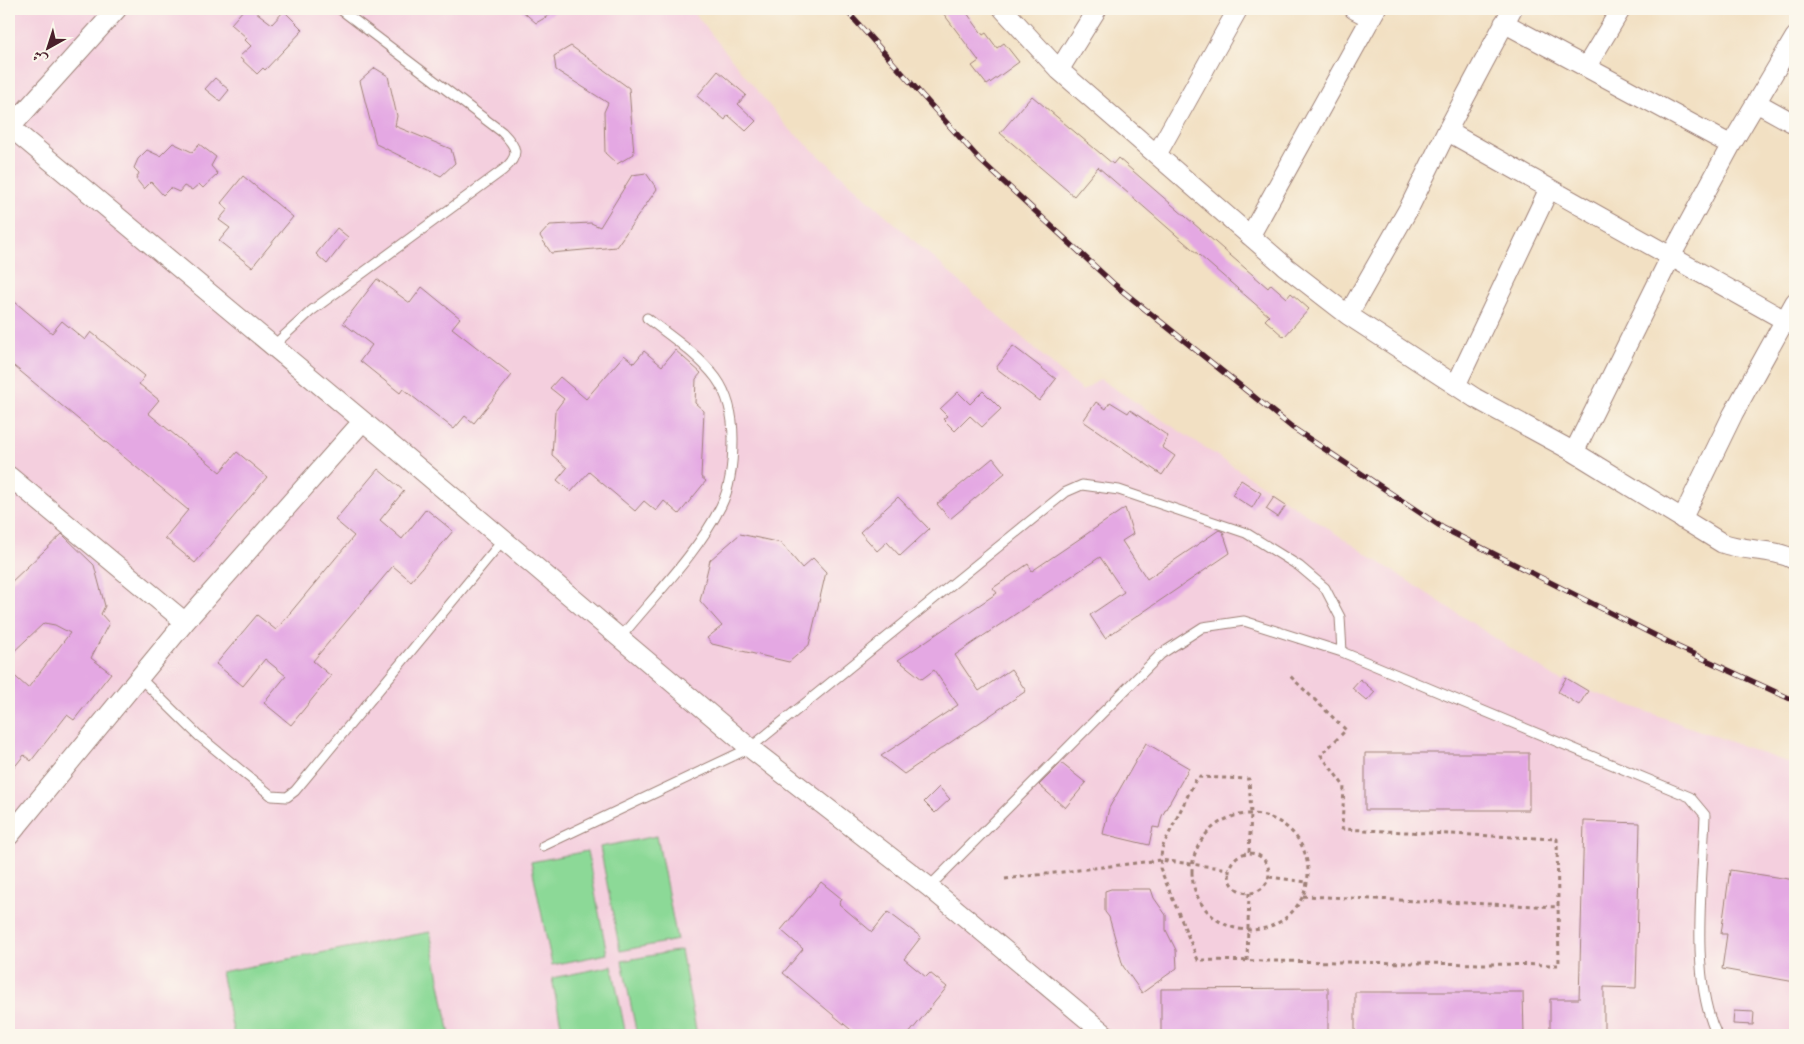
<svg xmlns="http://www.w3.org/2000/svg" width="1804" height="1044" viewBox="0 0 1804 1044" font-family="Alegreya,Amiri,serif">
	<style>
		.built { fill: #f4cfde }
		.green { fill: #8cd997; stroke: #6b7c61 }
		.building { fill: #e4a8e3 }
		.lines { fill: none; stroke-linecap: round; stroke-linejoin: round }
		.lane-casing { stroke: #9e8077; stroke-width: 11 }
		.street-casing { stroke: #9e8077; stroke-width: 21 }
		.path { stroke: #9e8077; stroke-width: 3; stroke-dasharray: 4 4; stroke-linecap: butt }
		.lane { stroke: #fff; stroke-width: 9 }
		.street { stroke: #fff; stroke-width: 19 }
		.rail-casing { stroke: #4a1f2b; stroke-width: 5.5 }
		.rail { stroke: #fbf7ec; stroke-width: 4; stroke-dasharray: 11; stroke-linecap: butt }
	</style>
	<rect width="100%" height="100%" fill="#fbf7ec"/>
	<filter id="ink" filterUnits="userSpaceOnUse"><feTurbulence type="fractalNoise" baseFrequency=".02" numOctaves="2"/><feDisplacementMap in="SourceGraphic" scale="10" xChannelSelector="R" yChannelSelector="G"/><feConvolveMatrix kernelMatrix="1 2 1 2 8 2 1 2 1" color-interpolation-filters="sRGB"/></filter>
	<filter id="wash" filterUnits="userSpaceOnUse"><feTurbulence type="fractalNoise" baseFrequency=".0096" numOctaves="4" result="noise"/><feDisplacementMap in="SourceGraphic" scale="20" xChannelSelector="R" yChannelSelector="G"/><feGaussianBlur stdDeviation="1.12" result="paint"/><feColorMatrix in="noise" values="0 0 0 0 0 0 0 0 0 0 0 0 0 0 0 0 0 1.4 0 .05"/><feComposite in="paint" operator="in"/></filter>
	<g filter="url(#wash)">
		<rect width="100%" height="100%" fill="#f2e0c3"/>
		<path class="built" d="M9,9H691L786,126L1082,391L1100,379L1559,680L1795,765V1035H9Z"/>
		<path class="green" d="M657,836L677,940L620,951L600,847Z
			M587,851L607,954L552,965L531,862Z
			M430,932L450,1035H234L221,972Z
			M681,950L697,1035H637L622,961Z
			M612,966L626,1035H563L552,978Z"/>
		<g id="blocks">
			<path class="building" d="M244,9H252L272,24L284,11L303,30L265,70L263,68L257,74L239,57L251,46L245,40L247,38L231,24Z
				M520,9H560L536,23Z
				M940,9H964L983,35L986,33L997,48L1004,43L1019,62L987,85L972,66L979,61Z
				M571,46L629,88L634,154L617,164L605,153L604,112L608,103L556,70L554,56Z
				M375,68L388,76L397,116L395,126L451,149L455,163L441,176L376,144L360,81Z
				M718,71L746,95L738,104L756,121L746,131L728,115L725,120L697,96Z
				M215,78L229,90L220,101L205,89Z
				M1032,96L1113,164L1118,158L1268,288L1271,284L1287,298L1291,293L1309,309L1284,337L1265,320L1269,316L1098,167L1074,196L1000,133Z
				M173,143L192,152L199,144L216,157L211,166L218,174L203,188L199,184L192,190L184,186L179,192L170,188L163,195L151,182L144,189L136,179L139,173L134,168L138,159L147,150L160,156Z
				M646,173L657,189L616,247L551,253L540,236L550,225L591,223L600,227L632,175Z
				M243,176L293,217L252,267L219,241L230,228L219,220L228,209L221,203Z
				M337,228L348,237L327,264L316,254Z
				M377,279L410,303L422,287L460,318L452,328L512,375L474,423L465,416L454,429L403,389L400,393L360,361L372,345L343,323Z
				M9,297L52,333L62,321L85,340L91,332L145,376L139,384L159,400L148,413L220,472L237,452L267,477L195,563L165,538L188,510L9,362Z
				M1013,346L1056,379L1039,401L996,368Z
				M675,350L701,373L696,379L695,403L704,411L701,477L706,481L679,514L664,501L656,511L644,501L635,511L589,472L571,492L557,480L567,468L552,455L555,411L564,399L550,388L560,377L586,399L624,355L634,363L644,351L662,366Z
				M983,391L1001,409L982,427L970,416L955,431L943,419L947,416L940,409L958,392L970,404Z
				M1096,402L1106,409L1110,402L1128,413L1130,410L1168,436L1162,447L1175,456L1162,475L1083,421Z
				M993,458L1005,473L950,519L937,504Z
				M378,469L404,491L380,520L402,539L426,509L453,531L411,581L393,566L313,661L331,676L291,725L264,703L286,676L265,659L243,686L216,664L257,615L276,630L354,536L335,520Z
				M1241,480L1261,493L1252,508L1232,495Z
				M898,497L929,529L900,556L887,542L877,551L860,532Z
				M1274,497L1286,505L1278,517L1266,509Z
				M1125,508L1133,534L1122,541L1147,579L1219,530L1223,532L1230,553L1105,638L1090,615L1124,592L1100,557L955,655L979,691L1011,669L1026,691L904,774L881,756L958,705L934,670L922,679L898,660L997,593L993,588L1028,564L1032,571Z
				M62,534L94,565L105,606L101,614L109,623L91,658L111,673L74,720L67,715L31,761L24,755L9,774V671L28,688L70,633L55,625L44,623L9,656V584Z
				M740,534L781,543L802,568L813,558L826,572L809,645L789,662L712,644L707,638L722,626L700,601L710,560Z
				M1566,678L1588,691L1579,705L1558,692Z
				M1360,679L1375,692L1367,701L1352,688Z
				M1146,743L1189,768L1162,816L1159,828L1153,827L1149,845L1103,834L1109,808Z
				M1365,753H1529V810H1365Z
				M1061,763L1086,783L1065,808L1039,785Z
				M939,787L950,799L935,813L924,802Z
				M1584,821L1640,823L1636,988L1604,987V1035H1550V999H1579Z
				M1730,870L1795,880V982L1722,969L1727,934H1721Z
				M821,882L842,899L839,904L872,932L888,912L921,937L904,959L926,977L930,973L947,987L908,1035H857L783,973L803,949L781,930Z
				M1111,889H1151L1154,898L1166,915V930L1176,950L1177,968L1142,993L1123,966L1109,917L1105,912V891Z
				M1328,988V1035H1161V989Z
				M1355,992H1523L1524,1035H1355Z
				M1734,1011L1754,1012L1753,1025L1733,1024Z"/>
		</g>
	</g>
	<g filter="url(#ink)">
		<use href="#blocks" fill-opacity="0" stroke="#9e8077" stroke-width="1"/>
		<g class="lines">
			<defs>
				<path id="lane" d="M273,346L311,311L503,170C521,155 517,147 502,132L340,9
					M620,638C654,596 697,554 721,506C731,486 733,460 733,439C733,416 729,396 716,378C698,354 670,336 647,318
					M140,678L199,736L272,796L287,797L295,791L503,540
					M543,846L750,748L1066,492L1082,485L1119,490L1246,533L1299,566L1325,588L1340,617L1342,652
					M929,887L1161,654L1203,627L1244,621L1342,652L1690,797L1705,815C1703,878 1689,979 1717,1035"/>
				<path id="street" d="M1003,9L1059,70L1286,267L1348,315L1475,398L1574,452L1722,543C1746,552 1773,548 1795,560
					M1354,9L1371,18
					M1504,23L1731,145
					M1586,67L1621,9
					M1059,70L1097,9
					M1757,103L1795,124
					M10,127L363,421L750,748L929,887L1106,1035
					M9,129L117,9
					M1447,131L1795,326
					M1157,154L1238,9
					M1250,236L1376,9
					M1348,315L1409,208L1447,131L1512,9
					M1456,385L1549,189
					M1574,452L1671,256L1731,145L1795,37
					M9,476L185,622
					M1682,519L1733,414L1795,302
					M9,836L185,622L363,421"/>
			</defs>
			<use href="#lane" class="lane-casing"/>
			<use href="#street" class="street-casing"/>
			<path class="path" d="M1192 872a58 58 0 1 1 116 0a58 58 0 1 1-116 0Z
				M1249,852L1251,814L1249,779L1197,777L1162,848L1160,868L1198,960L1559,965L1557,839L1342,829L1344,786L1321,755L1346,730L1289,675
				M1229 873a20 20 0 1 1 40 0a20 20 0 1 1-40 0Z
				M1269,877L1307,882
				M1005,879L1160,860L1229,869
				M1303,896L1559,907
				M1247,961L1249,893"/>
			<use href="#lane" class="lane"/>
			<use href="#street" class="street"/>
			<defs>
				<path id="rail" d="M845,9L980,160L1115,285L1293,428L1443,528L1678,647L1795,701"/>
			</defs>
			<use href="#rail" class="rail-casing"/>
			<use href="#rail" class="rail"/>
		</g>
	</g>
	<rect width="1804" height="1044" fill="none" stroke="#fbf7ec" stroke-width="30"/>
	<g transform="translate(48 48) rotate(219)" stroke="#fbf7ec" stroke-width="4" paint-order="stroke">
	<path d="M0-4L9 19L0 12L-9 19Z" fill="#4a1f2b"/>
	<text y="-8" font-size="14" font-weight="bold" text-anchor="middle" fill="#4a1f2b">ش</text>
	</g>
</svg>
